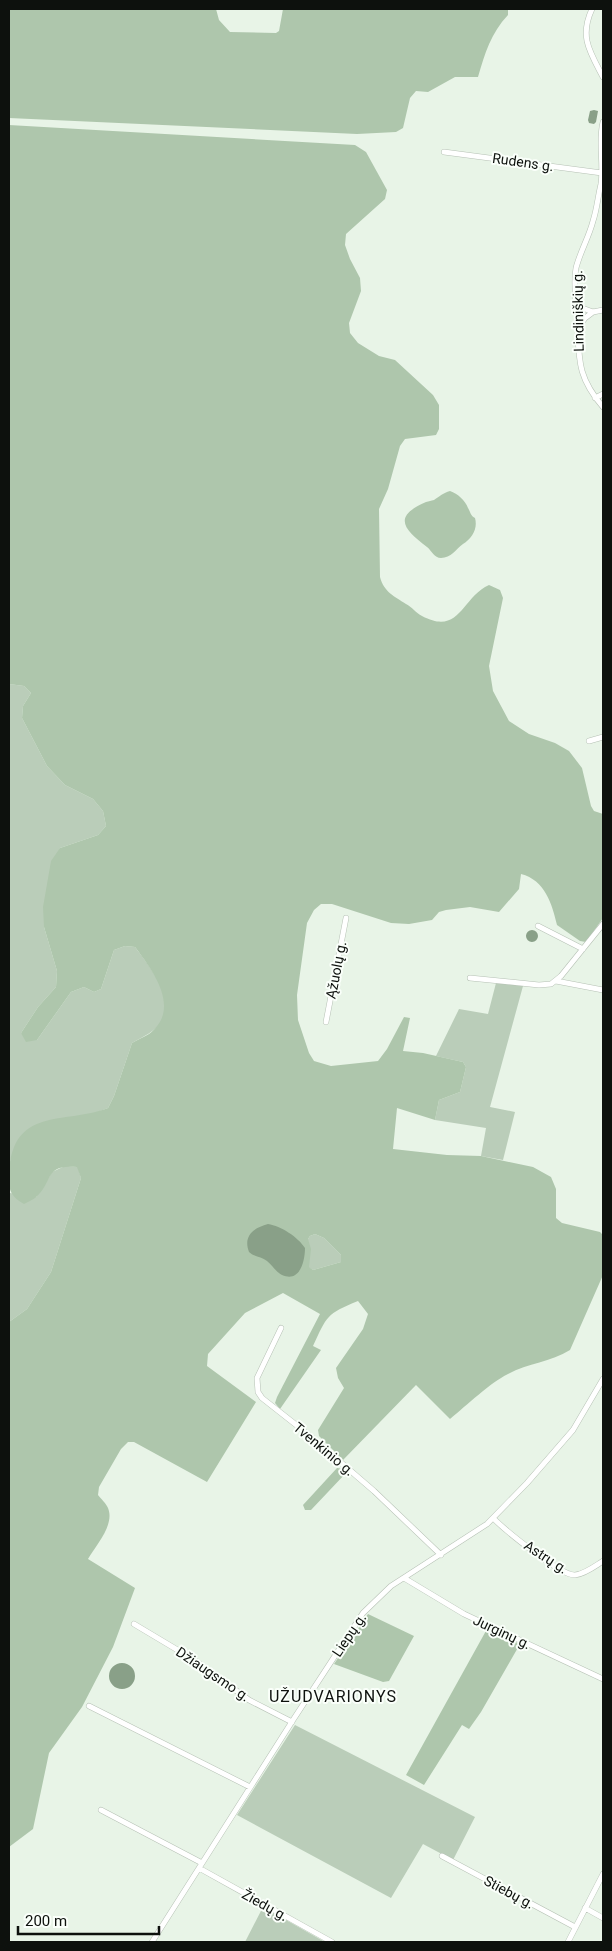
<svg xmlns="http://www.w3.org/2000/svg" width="612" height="1951" viewBox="0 0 612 1951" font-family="Roboto,sans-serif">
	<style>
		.green { fill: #bacdb9 }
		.forest { fill: #aec6ac; fill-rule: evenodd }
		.water { fill: #89a088 }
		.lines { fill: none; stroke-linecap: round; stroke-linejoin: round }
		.minor-casing { stroke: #b6c1b5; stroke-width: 6 }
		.minor { stroke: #fff; stroke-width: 5 }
		.labels { text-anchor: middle; stroke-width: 4; stroke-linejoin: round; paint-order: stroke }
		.street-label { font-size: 14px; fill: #0d110d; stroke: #fafffa }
		.quarter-label { font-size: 16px; letter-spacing: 1px; fill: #0d110d; stroke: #fafffa }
	</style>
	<rect width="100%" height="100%" fill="#e8f4e7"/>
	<path class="green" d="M9,684L24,686L31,693L23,706L22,718L47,766L65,785L93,799L103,811L106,826L98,835L60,848L44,927L57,971L56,987L38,1007L21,1033L37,1040L71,992L84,987L94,992L101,989L114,950L125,946L135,947C149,966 174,995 162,1020C157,1031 142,1037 132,1043L114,1096L108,1108L95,1113L11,1158L9,1174Z
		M496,983L523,986L490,1107L515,1112L503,1160L481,1156L486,1128L435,1120L439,1100L460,1092L466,1067L463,1062L436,1056L459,1009L488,1014Z
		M65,1166L78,1167L81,1178L51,1272L27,1309L9,1322V1186L10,1193L36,1197L52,1172Z
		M315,1234L324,1238L341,1255V1262L313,1270L308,1267V1239L310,1236Z
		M295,1725L475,1817L453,1860L423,1844L391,1898L237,1815Z
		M263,1907L325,1942H245Z"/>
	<path class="forest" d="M9,9H216L219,20L230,32L276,33L279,31L283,9H508V15C491,33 485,53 478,77H455L428,92L416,91L410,98L403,128L396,132L357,134L9,118Z
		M9,125L355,145L366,152L387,190L385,199L346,234L345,245L350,259L360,278L361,291L349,323L350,333L358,343L379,356L395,360L433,395L439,405V429L436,435L405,439L400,446L388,489L379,509L380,577C384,592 394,596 406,604C412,607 416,613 422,616C460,636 461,598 489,585L500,590L503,598L489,666L493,691L509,721L529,734L555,743L569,751L582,768L591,806L594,811L603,814V918L586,942L580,941L557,925C552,904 545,880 521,874L519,889L499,912L470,907L446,910L439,912L432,920L409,924L391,923L332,904H321L314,910L307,923L297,995L298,1020L309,1053L314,1061L331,1066L378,1061L387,1049L404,1017L410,1018L403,1051L423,1053L463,1062L466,1067L460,1092L439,1100L435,1120L397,1108L393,1149L447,1155L481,1156L533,1167L551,1177L556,1189V1218L562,1223L600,1232L603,1235V1275L570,1350C551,1362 528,1363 508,1374C490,1383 467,1405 450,1419L416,1385L343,1460L319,1436L318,1430L344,1388L338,1378L336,1368L363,1329L368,1314L358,1301C326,1314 327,1316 313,1346L321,1350L280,1409L275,1403L277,1397L320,1314L283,1293L245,1313L208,1354L207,1366L256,1402L207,1482L134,1442H128L121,1449L99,1487L98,1495C101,1499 106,1503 108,1508C115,1525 96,1545 88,1559L135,1588L113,1647L82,1707L49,1753L33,1829L9,1847V1322L27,1309L51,1272L81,1178L77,1167C43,1164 54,1182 35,1198C32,1200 28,1202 24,1204C10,1196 8,1189 9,1173C13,1106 63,1125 108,1108L114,1096L132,1043C137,1040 144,1037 149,1034C182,1009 153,971 135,947L125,946L114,950L101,989L94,992L84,987L71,992L37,1040L26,1042L21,1033L38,1007L56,987L57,971L44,927L43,907L51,861L60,848L98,835L106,826L103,811L93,799L65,785L47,766L22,718L23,706L31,693L24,686L9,684ZM315,1234L324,1238L341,1255V1262L313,1270L309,1267L311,1249L308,1239L310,1236Z
		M450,491C458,494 465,500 468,508C471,513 470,515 475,518C478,529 472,538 463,544C456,549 451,558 441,558C434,558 432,551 427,547C405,530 391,517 426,502C429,501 431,501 434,500C440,496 443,493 450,491Z
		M337,1468L343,1469L345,1474L311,1510H305L303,1505Z
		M368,1614L414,1636L389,1681L383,1682L334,1664Z
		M487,1629L520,1644L481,1712L469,1729L462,1725L424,1785L406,1775Z"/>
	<path class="water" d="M594,110L598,111L596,122L594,124L589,123L588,120L590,111Z
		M526 936a6 6 0 1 1 12 0a6 6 0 1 1-12 0Z
		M268,1224C281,1226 298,1237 305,1248C305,1261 300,1283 282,1275C276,1272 272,1265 267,1261C261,1256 254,1257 249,1252C243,1236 253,1228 268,1224Z
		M109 1676a13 13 0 1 1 26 0a13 13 0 1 1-26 0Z"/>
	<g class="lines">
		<defs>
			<path id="minor" d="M592,9C579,37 590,52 603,77
				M603,122C598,142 604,163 601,184C598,196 597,209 593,221C589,237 580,252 576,268C573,283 576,299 577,314C580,355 574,373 603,407
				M444,152L602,173
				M577,306L593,312L603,310
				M578,328L585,318L593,312
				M595,398L603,394
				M589,741L603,737
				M538,926L583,949
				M470,978L539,985L551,984L561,976L603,924
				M556,981L603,990
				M326,1022L346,918
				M281,1328L257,1378L258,1392L262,1398L309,1435L374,1491L441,1555
				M493,1518C505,1530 561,1576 575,1575C585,1574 595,1566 603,1561
				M404,1578L464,1614L603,1679
				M134,1624L196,1661L249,1700L292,1722
				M89,1706L250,1787
				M101,1810L202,1863
				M442,1856L575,1927
				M199,1868L332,1942
				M585,1908L603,1918
				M152,1942L293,1720L363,1613L391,1586L487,1524L527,1483L573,1430L603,1379
				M568,1942L603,1874"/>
		</defs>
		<use href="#minor" class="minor-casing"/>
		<use href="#minor" class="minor"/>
	</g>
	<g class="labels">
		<g class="street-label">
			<text transform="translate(523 162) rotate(8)" y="5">Rudens g.</text>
			<text transform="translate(578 311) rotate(-91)" y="5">Lindiniškių g.</text>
			<text transform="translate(336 970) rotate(-79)" y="5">Ąžuolų g.</text>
			<text transform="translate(324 1449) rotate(40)" y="5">Tvenkinio g.</text>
			<text transform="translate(546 1557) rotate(33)" y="5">Astrų g.</text>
			<text transform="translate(502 1632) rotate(25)" y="5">Jurginų g.</text>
			<text transform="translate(349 1635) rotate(-56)" y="5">Liepų g.</text>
			<text transform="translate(213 1674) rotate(34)" y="5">Džiaugsmo g.</text>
			<text transform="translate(509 1892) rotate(28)" y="5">Stiebų g.</text>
			<text transform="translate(265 1905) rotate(29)" y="5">Žiedų g.</text>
		</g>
		<g class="quarter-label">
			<text x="333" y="1702">UŽUDVARIONYS</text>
		</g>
	</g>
	<rect width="612" height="1951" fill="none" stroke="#0d110d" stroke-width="20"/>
	<path d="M18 1926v8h141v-8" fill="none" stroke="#0d110d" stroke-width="2.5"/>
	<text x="25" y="1926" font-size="15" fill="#0d110d" stroke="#fafffa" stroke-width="4" paint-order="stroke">200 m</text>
</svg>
